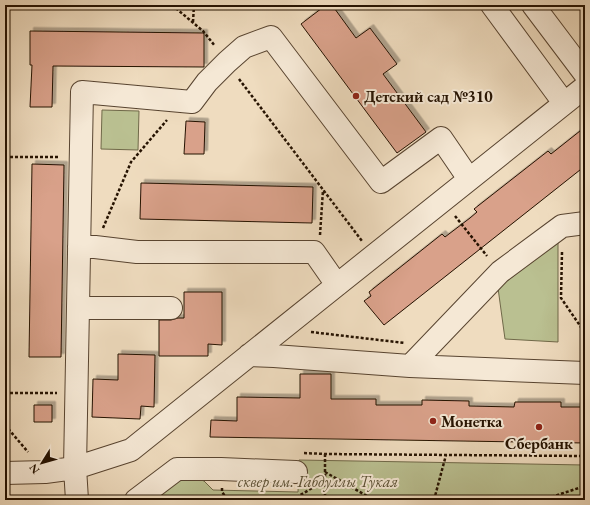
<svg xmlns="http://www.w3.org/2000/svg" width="590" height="505" viewBox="0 0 590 505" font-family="'EB Garamond',serif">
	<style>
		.green { fill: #bac091; stroke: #706949 }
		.building { fill: #d9a18a; stroke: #251201; filter: url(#shadow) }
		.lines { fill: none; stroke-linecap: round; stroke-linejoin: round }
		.minor-casing { stroke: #584430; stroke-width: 24 }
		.path { stroke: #251201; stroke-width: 2.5; stroke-dasharray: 3 2; stroke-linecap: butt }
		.minor { stroke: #f5e8d5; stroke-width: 22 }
		.poi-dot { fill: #8f2418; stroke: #f5e8d5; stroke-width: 1.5 }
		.labels { text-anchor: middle; stroke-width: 4; stroke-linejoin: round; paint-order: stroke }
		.poi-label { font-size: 16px; font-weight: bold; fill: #251201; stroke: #f5e8d5; text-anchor: start }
		.park-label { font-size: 16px; font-style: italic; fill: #594f33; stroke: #f5e8d5 }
	</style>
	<defs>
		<filter id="shadow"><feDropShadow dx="3.5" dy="-3.5" stdDeviation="0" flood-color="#0004"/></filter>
	</defs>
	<rect width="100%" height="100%" fill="#efdcbf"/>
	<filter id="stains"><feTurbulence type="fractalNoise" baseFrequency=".005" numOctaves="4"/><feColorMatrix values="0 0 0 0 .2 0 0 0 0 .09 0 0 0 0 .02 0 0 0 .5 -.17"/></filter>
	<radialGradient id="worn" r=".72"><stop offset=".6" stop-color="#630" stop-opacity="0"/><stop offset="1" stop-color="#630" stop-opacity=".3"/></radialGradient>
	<path class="green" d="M102,110L139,111L138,150L101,149Z
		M558,241V342L505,339L498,288Z
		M299,460L585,465V500H149L188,475L204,481L213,490L298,492Z"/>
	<path class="building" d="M326,5H332L356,38L370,28L397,64L383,74L426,132L397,153L301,24Z
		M30,31L204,33V67L53,66L52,107H30L32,65H30Z
		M186,121L205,122L204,154H184Z
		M585,127V166L384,325L364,301L371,296L369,292L442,234L445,237L470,218L477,212L474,209L548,151L551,154Z
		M32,164L64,165L61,357H29Z
		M141,183L313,187L312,223L140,219Z
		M184,292H222V345L208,344V356H159V320H171L178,318H184Z
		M118,354L155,355L154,407L141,406L140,419L92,417L93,379L118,380Z
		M300,374H331V399H376V405H422V400L469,401V406L514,407L515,402H561V407H585V443L210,437L211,420L237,421V397L300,398Z
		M34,405H52V422H34Z"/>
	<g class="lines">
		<defs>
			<path id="minor" d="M492,5L564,103
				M533,5L585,74
				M79,247H95L137,252H314L337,285
				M78,308H171
				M249,355L274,356L410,366L585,373
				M410,366L500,272L562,226L585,223
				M5,473L45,472L75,468L131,450L337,285L585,87
				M77,500L75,468L82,92L192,102L207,82L227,62L244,47L271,37L381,182L441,138L469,179
				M136,500L177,469H221L296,472"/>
		</defs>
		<use href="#minor" class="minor-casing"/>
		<path class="path" d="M172,5L203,31L215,46
			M193,22L194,5
			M239,79L362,241
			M5,157H60
			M455,216L487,256
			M103,228L131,162L167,120
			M320,235L323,190
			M562,252L561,298L585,333
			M311,332L405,343
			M5,393H57
			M5,425L28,452
			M304,453L325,454L585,456
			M325,454V500
			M325,472L374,500
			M222,488V492L228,500
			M292,500L324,481
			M434,500L446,455
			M542,500L585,486"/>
		<use href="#minor" class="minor"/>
	</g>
	<g class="poi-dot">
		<circle cx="356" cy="96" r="4"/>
		<circle cx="433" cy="421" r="4"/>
		<circle cx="539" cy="427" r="4"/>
	</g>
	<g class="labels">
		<g class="poi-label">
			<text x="364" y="102">Детский сад №310</text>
			<text x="441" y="427">Монетка</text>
			<text x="539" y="449" text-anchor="middle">Сбербанк</text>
		</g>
		<g class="park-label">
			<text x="318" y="487">сквер им. Габдуллы Тукая</text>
		</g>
	</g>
	<rect width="590" height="505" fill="none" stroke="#efdcbf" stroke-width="20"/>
	<rect x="6" y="6" width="578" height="493" fill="none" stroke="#251201" stroke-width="2"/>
	<rect x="10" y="10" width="570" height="485" fill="none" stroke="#251201"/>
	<g transform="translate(42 463) rotate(233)" stroke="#f5e8d5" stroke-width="3" paint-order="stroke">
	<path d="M0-3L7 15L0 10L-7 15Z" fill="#251201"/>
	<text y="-6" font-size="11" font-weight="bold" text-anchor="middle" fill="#251201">N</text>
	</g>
	<rect width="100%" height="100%" filter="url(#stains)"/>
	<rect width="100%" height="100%" fill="url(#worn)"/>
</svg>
